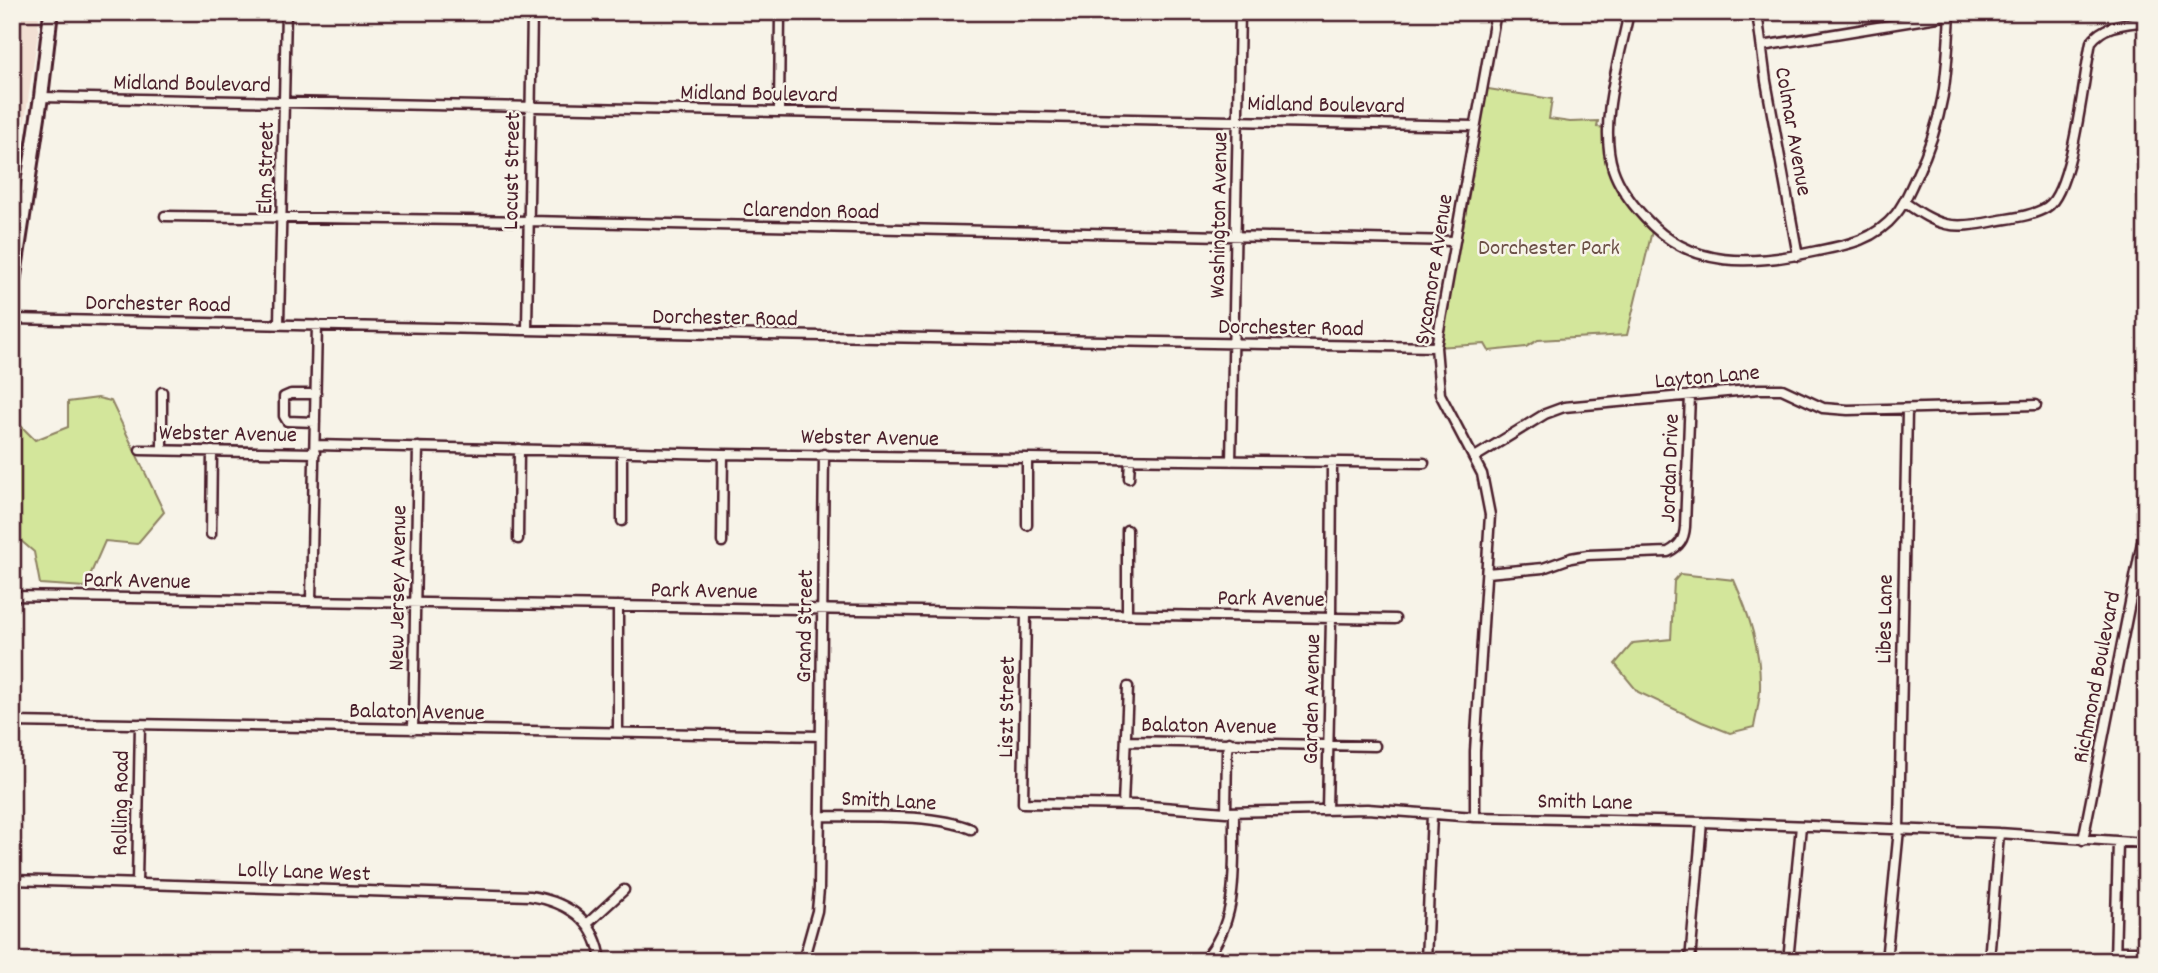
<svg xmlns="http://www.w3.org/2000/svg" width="2158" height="973" viewBox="0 0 2158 973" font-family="Dekko,sans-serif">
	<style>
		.built { fill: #f2dfd3 }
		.green { fill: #d3e69b; stroke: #8e8263; stroke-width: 2 }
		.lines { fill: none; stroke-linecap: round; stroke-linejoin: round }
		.street-casing { stroke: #4a1f2b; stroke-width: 13 }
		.secondary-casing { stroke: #4a1f2b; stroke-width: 18 }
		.street { stroke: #f7f3e8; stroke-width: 8 }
		.secondary { stroke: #f7f3e8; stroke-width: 12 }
		.labels { text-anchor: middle; stroke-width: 5; stroke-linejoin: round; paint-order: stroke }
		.street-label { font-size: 23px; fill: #4a1f2b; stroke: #f7f3e8 }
		.park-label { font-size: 23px; fill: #6c5147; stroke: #f7f3e8 }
	</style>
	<rect width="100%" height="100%" fill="#f7f3e8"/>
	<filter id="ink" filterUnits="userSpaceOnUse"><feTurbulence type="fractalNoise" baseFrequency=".0143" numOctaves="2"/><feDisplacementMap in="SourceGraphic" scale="14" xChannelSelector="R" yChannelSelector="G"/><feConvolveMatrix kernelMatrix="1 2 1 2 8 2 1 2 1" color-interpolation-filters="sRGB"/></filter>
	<g filter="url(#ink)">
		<path class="built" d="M12,12H39L38,33L12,207Z"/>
		<path class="green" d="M1482,88L1552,99L1549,119L1570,122L1598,121L1597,127L1609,128L1614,171L1653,227L1627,335L1538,340L1526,347L1489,351L1485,344L1436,347Z
			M12,398L15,401L16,421L35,440L68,427V402L98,398L111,401L164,512L137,544L105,541L85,587L40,584L34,552L12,533Z
			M1680,574L1734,580C1749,614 1761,650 1760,688C1760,701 1756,715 1754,727L1730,733L1702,722L1638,692L1615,664L1633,643L1671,639L1674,581Z"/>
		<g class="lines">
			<defs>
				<path id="street" d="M1629,12C1620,58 1598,123 1613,169C1619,187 1632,204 1645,218C1692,270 1753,265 1817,251C1848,245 1875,240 1896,214C1905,203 1910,189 1916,177C1945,117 1947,77 1950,12
					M1757,12L1766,81L1798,256
					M1762,46L1950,15
					M41,97L1475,126
					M779,112L780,12
					M1904,202C1940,227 1951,230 1995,221C2011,218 2033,216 2047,207C2073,191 2084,74 2091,42C2104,24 2126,24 2146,21
					M165,216L529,221L1455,241
					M12,319C487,327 961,342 1436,347
					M279,323L286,12
					M527,330L532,12
					M315,422L287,421L284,416V397L291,394H316
					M315,445L723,454L1424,463
					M140,450L315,453
					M162,450V392
					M622,452V521
					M1475,457L1545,414L1564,407L1759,389H1782L1823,408L1848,410L2036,405
					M1231,461L1240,12
					M1129,478L1130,460
					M1027,525V458
					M211,534L212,451
					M518,539L519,449
					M722,542L723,454
					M1487,573L1543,568L1571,558L1588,555L1668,552C1680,546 1684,539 1685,527L1690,395
					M12,596L1395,619
					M311,600L317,325
					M1026,613L1023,803L1137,805L1226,812L1367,809L1475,817L1702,822L1999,833L2146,843
					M1127,614V530
					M12,722L820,736
					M413,730L418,447
					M618,732V606
					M1126,741L1375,746
					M1123,805L1128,687
					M1327,810L1331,617L1332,464
					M1226,812L1227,751L1229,742
					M820,816C863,817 933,813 971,829
					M1475,817V751L1490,515L1482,474L1440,394L1436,347L1496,12
					M2083,840L2146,522
					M12,880L530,896C568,902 596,920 601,961
					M137,883L140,724
					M587,924L624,890
					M2115,951H2146
					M803,961L817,911L819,889L824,454
					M1203,961C1241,920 1233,863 1234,812
					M1426,961L1432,814
					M1690,961L1702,822
					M1788,961L1801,826
					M1886,961L1899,829L1907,410
					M1989,961L1999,833
					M2115,961L2118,842"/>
				<path id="secondary" d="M12,289L41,97L51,12"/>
			</defs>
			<use href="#street" class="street-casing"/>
			<use href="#secondary" class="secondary-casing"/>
			<use href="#street" class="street"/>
			<use href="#secondary" class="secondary"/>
		</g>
	</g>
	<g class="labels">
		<g class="street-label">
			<text transform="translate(192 82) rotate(1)" y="8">Midland Boulevard</text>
			<text transform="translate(759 92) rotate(1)" y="8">Midland Boulevard</text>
			<text transform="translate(1326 103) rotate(1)" y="8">Midland Boulevard</text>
			<text transform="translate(1795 131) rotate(80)" y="8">Colmar Avenue</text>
			<text transform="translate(264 168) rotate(-89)" y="8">Elm Street</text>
			<text transform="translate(510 171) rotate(-89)" y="8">Locust Street</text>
			<text transform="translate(811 209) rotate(1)" y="8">Clarendon Road</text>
			<text transform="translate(1217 215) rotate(-89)" y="8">Washington Avenue</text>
			<text transform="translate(1432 269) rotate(-81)" y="8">Sycamore Avenue</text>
			<text transform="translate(158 302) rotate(1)" y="8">Dorchester Road</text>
			<text transform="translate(725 316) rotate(1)" y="8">Dorchester Road</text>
			<text transform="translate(1291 326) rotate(1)" y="8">Dorchester Road</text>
			<text transform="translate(1707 375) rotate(-5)" y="8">Layton Lane</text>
			<text transform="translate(228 432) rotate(1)" y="8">Webster Avenue</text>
			<text transform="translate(870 436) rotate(1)" y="8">Webster Avenue</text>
			<text transform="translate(1668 468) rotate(-88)" y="8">Jordan Drive</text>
			<text transform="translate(137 579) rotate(1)" y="8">Park Avenue</text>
			<text transform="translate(396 588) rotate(-89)" y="8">New Jersey Avenue</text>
			<text transform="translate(704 589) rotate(1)" y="8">Park Avenue</text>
			<text transform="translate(1271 597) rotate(1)" y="8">Park Avenue</text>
			<text transform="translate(1883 619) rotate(-89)" y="8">Libes Lane</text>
			<text transform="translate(803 626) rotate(-89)" y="8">Grand Street</text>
			<text transform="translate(2095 677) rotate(-79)" y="8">Richmond Boulevard</text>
			<text transform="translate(1310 699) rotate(-89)" y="8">Garden Avenue</text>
			<text transform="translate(1005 707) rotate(-89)" y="8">Liszt Street</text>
			<text transform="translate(417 710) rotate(1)" y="8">Balaton Avenue</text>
			<text transform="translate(1209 724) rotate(1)" y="8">Balaton Avenue</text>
			<text transform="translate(889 799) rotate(3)" y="8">Smith Lane</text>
			<text transform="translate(1585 800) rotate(1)" y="8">Smith Lane</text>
			<text transform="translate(119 803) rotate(-89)" y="8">Rolling Road</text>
			<text transform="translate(304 870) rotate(2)" y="8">Lolly Lane West</text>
		</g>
		<g class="park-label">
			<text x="1549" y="254">Dorchester Park</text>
		</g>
	</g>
	<rect width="2158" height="973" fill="none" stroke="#f7f3e8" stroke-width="42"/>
	<rect x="21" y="21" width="2116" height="931" fill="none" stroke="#4a1f2b" stroke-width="2.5" filter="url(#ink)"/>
</svg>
